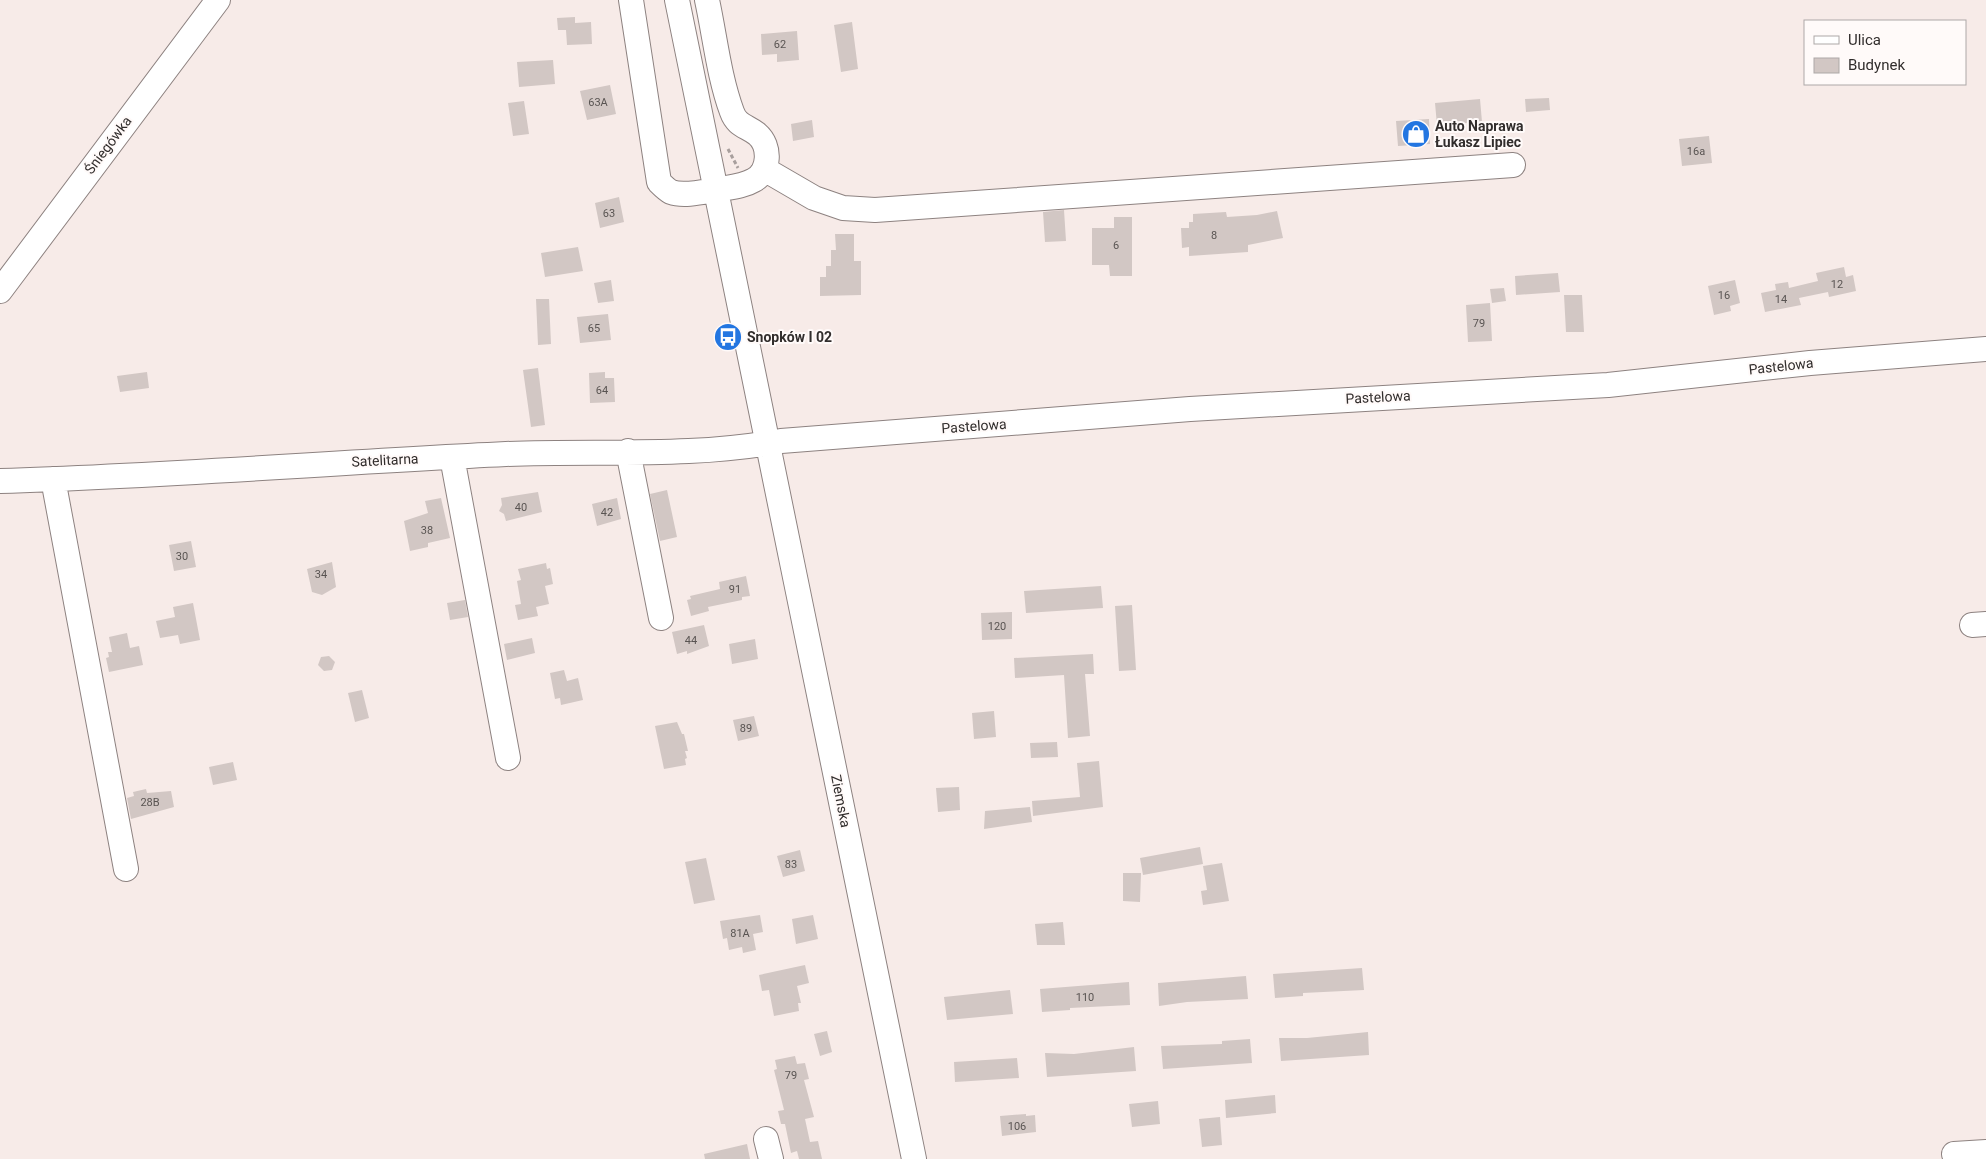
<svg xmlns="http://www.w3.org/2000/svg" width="1986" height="1159" viewBox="0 0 1986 1159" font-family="Roboto,sans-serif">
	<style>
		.building { fill: #d2c7c4 }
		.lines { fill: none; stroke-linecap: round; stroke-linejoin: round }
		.minor-casing { stroke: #8d8280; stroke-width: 26 }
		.path { stroke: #a89f9d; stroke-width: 3; stroke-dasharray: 4 2.5; stroke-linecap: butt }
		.minor { stroke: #fff; stroke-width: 24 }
		.labels { text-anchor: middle; stroke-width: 4; stroke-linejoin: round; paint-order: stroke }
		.number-label { font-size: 11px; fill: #595452 }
		.poi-label { font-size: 14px; font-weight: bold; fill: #312d2c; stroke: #fffaf9; text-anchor: start }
		.street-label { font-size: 14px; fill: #312d2c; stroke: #fffaf9 }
	</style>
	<rect width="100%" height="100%" fill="#f7ebe8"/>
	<path class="building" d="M575,17V23L591,22L592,44L567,45L566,30H558L557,18Z
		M852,22L858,69L841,72L834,25Z
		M797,31L799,60L777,62V54L762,55L761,34Z
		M553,60L555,84L519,87L517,62Z
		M610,85L616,114L587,120L580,91Z
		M1549,98L1550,110L1526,112L1525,99Z
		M1480,99L1482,122L1437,125L1435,103Z
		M524,101L529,134L513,136L508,103Z
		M1429,119L1430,144L1398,146L1396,121Z
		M812,120L814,137L793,141L791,124Z
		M1709,136L1712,163L1682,166L1679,139Z
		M619,197L624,222L600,228L595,203Z
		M1064,210L1066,241L1045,242L1043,212Z
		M1277,211L1283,238L1248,245V252L1189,256V247L1182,248L1181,228H1189V222H1193V214L1226,212L1227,217L1257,215Z
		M1114,217H1132V276H1110L1109,265H1092V228H1114Z
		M835,234H854V261H861V295L820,296V277H826V266H831V250H836Z
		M578,247L583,271L545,277L541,253Z
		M1844,267L1846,277L1853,275L1856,291L1829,297L1828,292L1799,298L1801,305L1765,312L1761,293L1776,290L1775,284L1788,282L1789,288L1818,281L1816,273Z
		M1558,273L1560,292L1516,295L1515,276Z
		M611,280L614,301L598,303L594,283Z
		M1735,280L1740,303L1730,306L1731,311L1714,315L1708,286Z
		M1504,288L1506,301L1492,303L1490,289Z
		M1564,295H1582L1584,332H1566Z
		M536,299H549L551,344L538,345Z
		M1490,303L1492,341L1468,342L1466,305Z
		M608,314L611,340L580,343L577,317Z
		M538,368L545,425L531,427L523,370Z
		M147,372L149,388L120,392L117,376Z
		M605,372V378H614L615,402L590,403L589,373Z
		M667,490L677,537L660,541L650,494Z
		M538,492L542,512L506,521L504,514L499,511L502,505L501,498Z
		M441,498L450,538L428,543V547L410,551L404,521L428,513L425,501Z
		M617,498L621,519L597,526L592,504Z
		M191,541L196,567L174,571L169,545Z
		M332,562L336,587L322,595L312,592L307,569Z
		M546,563L547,569L550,568L553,584L545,586L549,604L536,607L538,616L518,620L515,605L521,604L517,581L521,580L518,569Z
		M746,576L750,596L742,597V600L708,607L709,611L691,616L687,600L691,599L690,596L720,589L719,582Z
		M1101,586L1103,608L1026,613L1024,591Z
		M465,600L468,617L450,620L447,603Z
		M193,603L200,640L180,644L178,635L160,638L156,621L175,617L173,607Z
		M1132,605L1136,670L1119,671L1115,606Z
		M1012,612V639L982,640L981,613Z
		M704,625L709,646L687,654V651L677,654L672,632Z
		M127,633L130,648L139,646L143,665L109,672L106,658L109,657L108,652H112L109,637Z
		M532,638L535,653L507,660L504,644Z
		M755,639L758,659L732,664L729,644Z
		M1093,654L1094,674H1085L1090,736L1068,738L1064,675L1015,678L1014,658Z
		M329,656L335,662L332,670L324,671L318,665L321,657Z
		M564,670L567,681L578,678L583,700L561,705L560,698L555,699L550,673Z
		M362,690L369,718L355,722L348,693Z
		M994,711L996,737L974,739L972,713Z
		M754,716L759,736L738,741L733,720Z
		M677,722L682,734H684L688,751H685L687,758L685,759L686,765L664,769L655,726Z
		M1057,742L1058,757L1031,758L1030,743Z
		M1099,761L1103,807L1033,816L1032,801L1080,797L1077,763Z
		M233,762L237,780L213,785L209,767Z
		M959,787L960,810L938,812L936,788Z
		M146,789L147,793L171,791L174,807L131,819L127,798L134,796L133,792Z
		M1030,807L1032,822L984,829L985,811Z
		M1200,847L1203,864L1143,875L1140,858Z
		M800,850L805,871L783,877L777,856Z
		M706,858L715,900L694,904L685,862Z
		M1222,863L1229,901L1203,905L1201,891L1207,890L1203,866Z
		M1123,873H1141L1140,902L1123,901Z
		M760,915L763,932L753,934L756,950L743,953L742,947L729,950L727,938L723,939L720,921Z
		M813,915L818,939L796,944L792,919Z
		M1063,922L1065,945H1037L1035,924Z
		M805,965L809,983L797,986L801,1003H798L799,1011L774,1016L769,990L762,991L759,975Z
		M1362,968L1364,990L1303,993V996L1275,998L1273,974Z
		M1246,976L1248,999L1187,1002L1159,1006L1158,983Z
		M1129,982L1130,1005L1070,1008V1010L1042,1012L1040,989Z
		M1010,990L1013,1014L947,1020L944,997Z
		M827,1031L832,1052L820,1056L814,1034Z
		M1368,1032L1369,1055L1281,1061L1279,1038H1307Z
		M1250,1039L1252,1063L1163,1069L1161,1046L1222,1044V1041Z
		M1134,1047L1136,1071L1047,1077L1045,1053L1074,1054Z
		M795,1056L797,1064L805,1063L809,1079L804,1080L814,1117L805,1119L810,1142L818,1141L822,1159H799L797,1151L791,1153L785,1124H781L778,1111L784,1110L774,1070L777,1069L775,1060Z
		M1017,1058L1019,1078L955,1082L954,1062Z
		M1275,1095L1276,1113L1226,1118L1225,1100Z
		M1158,1101L1160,1124L1132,1127L1129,1104Z
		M1026,1114V1116L1035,1115L1036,1132L1002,1136L1000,1116Z
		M1220,1117L1222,1145L1202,1147L1199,1119Z
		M747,1144L750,1159H705L704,1154Z"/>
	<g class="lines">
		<defs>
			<path id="minor" d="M631,0L659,182C662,185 667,190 671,192C685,197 706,191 720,189C732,187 744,186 754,180C770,171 771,146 757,134C747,126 737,126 732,112C719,77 715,37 707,0
				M677,0C758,386 833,773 914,1159
				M764,169L814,198L843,208L875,210L1513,165
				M0,291L218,0
				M628,451L661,618
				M452,457L508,758
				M53,479L126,869
				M0,481C169,476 338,462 506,454C597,450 691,458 781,441L1190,409L1608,385L1810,363L1986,349
				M1972,625L1986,624
				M766,1139L771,1159
				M1954,1154L1986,1152"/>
		</defs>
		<use href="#minor" class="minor-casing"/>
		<path class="path" d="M728,149L738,168"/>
		<use href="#minor" class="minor"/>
	</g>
	<defs>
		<symbol id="shop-disc" viewBox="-11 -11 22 22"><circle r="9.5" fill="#2376e1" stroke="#fffaf9"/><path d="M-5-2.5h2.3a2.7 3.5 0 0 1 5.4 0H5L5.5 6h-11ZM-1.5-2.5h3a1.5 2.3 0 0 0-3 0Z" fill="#fff"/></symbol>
		<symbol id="bus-disc" viewBox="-11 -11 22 22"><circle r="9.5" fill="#2376e1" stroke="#fffaf9"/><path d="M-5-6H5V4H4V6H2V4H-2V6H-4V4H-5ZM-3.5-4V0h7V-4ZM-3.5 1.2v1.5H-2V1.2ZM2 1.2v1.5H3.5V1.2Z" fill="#fff"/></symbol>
	</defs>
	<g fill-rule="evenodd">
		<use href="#shop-disc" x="1400" y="118" width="32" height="32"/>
		<use href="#bus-disc" x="712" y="321" width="32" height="32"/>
	</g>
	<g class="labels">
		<g class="number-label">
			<text x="780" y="48">62</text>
			<text x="598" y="106">63A</text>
			<text x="1696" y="155">16a</text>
			<text x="609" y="217">63</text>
			<text x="1214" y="239">8</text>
			<text x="1116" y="249">6</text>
			<text x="1837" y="288">12</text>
			<text x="1724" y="299">16</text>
			<text x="1781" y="303">14</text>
			<text x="1479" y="327">79</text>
			<text x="594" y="332">65</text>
			<text x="602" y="394">64</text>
			<text x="521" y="511">40</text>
			<text x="607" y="516">42</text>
			<text x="427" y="534">38</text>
			<text x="182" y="560">30</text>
			<text x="321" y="578">34</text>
			<text x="735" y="593">91</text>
			<text x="997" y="630">120</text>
			<text x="691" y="644">44</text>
			<text x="746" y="732">89</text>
			<text x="150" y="806">28B</text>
			<text x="791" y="868">83</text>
			<text x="740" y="937">81A</text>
			<text x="1085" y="1001">110</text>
			<text x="791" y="1079">79</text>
			<text x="1017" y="1130">106</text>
		</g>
		<g class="poi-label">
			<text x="1435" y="131">Auto Naprawa<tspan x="1435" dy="16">Łukasz Lipiec</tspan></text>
			<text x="747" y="342">Snopków I 02</text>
		</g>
		<g class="street-label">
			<text transform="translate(108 145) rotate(-53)" y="5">Śniegówka</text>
			<text transform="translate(1781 366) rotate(-6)" y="5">Pastelowa</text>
			<text transform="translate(1378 397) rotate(-3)" y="5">Pastelowa</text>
			<text transform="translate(974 426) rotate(-4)" y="5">Pastelowa</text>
			<text transform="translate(385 460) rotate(-3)" y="5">Satelitarna</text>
			<text transform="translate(841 801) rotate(79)" y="5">Ziemska</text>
		</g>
	</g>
	<rect x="1804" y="20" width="162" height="65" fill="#fffaf9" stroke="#ada8a7"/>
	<rect x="1814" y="36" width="25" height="8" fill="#ffffff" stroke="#ada8a7"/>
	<text x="1848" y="45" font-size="15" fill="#312d2c">Ulica</text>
	<rect x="1814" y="58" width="25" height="15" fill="#d2c7c4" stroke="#ada8a7"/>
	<text x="1848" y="70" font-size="15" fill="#312d2c">Budynek</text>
</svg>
